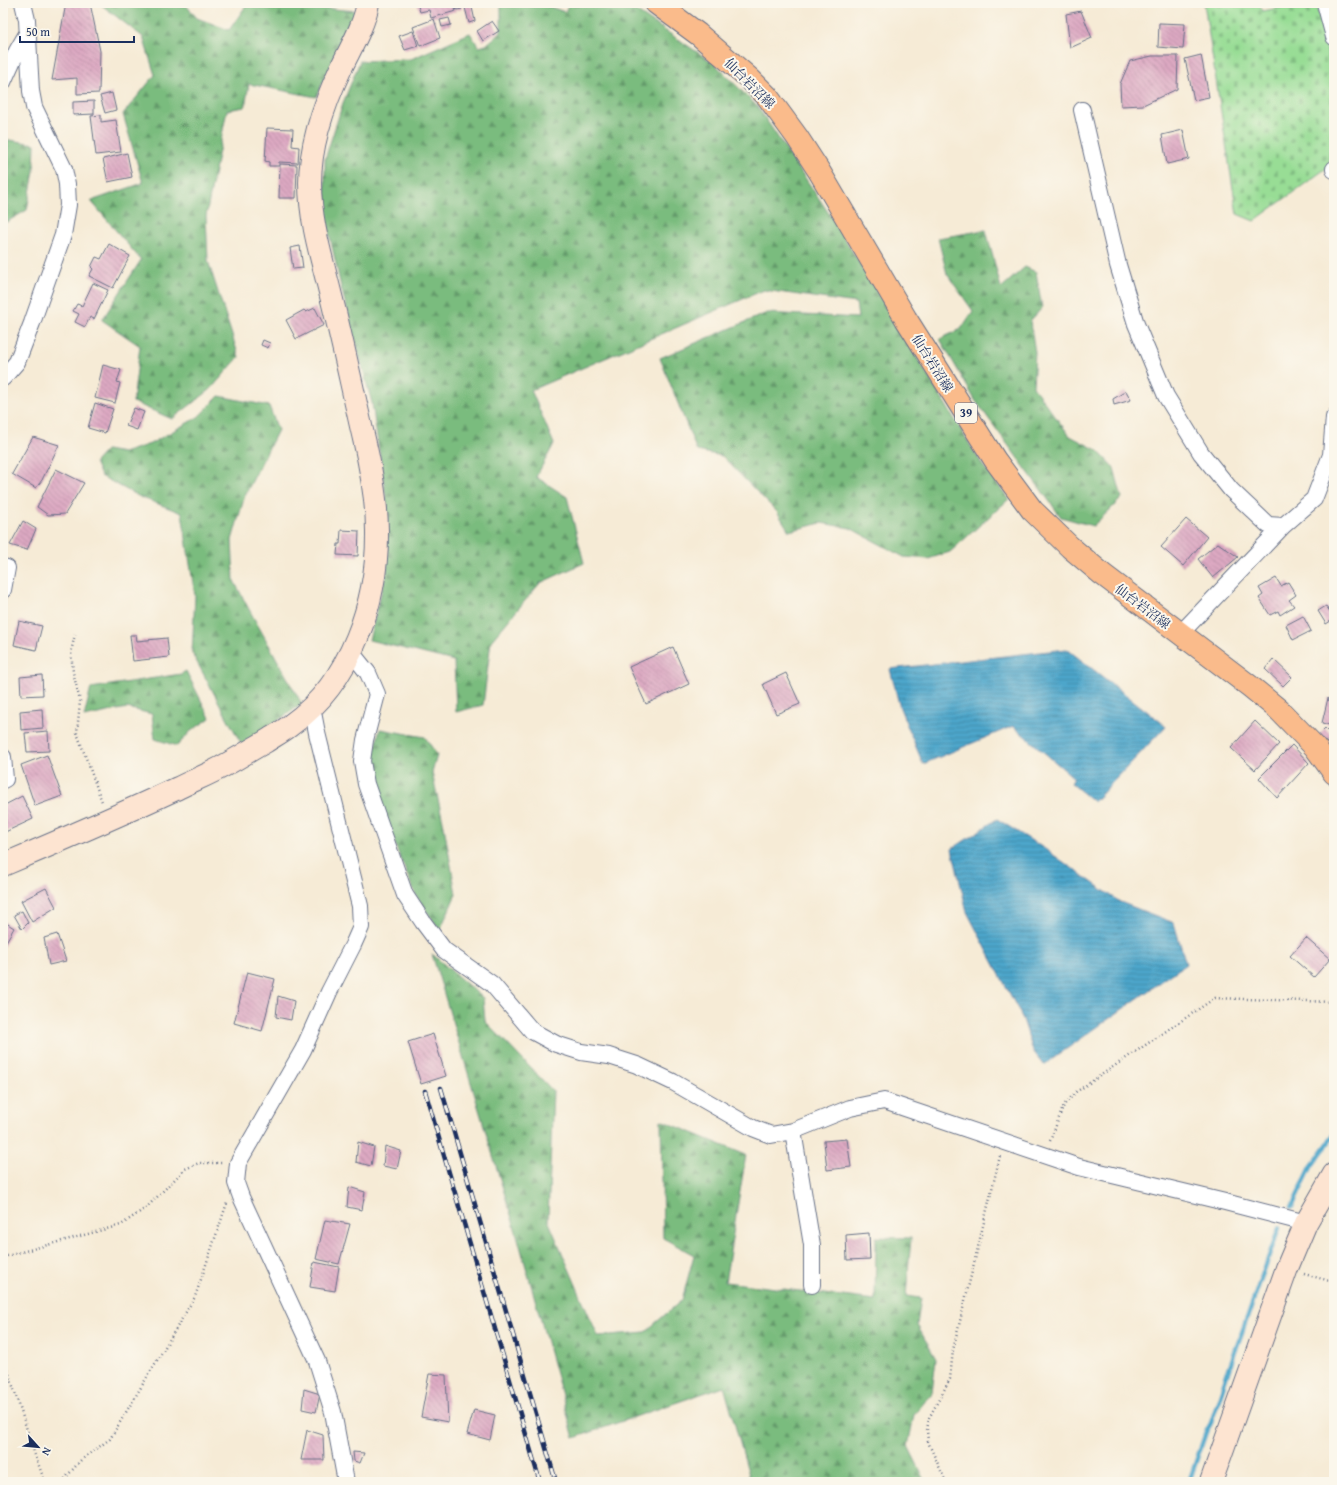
<svg xmlns="http://www.w3.org/2000/svg" width="1337" height="1485" viewBox="0 0 1337 1485" font-family="'Gentium Book Plus','Noto Serif JP',serif">
	<style>
		.forest { fill: url(#forest-firs); stroke: #4a766e }
		.cemetery { fill: url(#cemetery-stones); stroke: #5a867a }
		.water { fill: url(#water-rules); stroke: #346a94 }
		.lines { fill: none; stroke-linecap: round; stroke-linejoin: round }
		.stream { stroke: #4da6ca; stroke-width: 4.5 }
		.building { fill: url(#building-back-hatch) }
		.street-casing { stroke: #687188; stroke-width: 18 }
		.secondary-casing { stroke: #687188; stroke-width: 24 }
		.primary-casing { stroke: #687188; stroke-width: 24 }
		.path { stroke: #687188; stroke-width: 2.5; stroke-dasharray: 1 3; stroke-linecap: butt }
		.street { stroke: #fff; stroke-width: 16 }
		.secondary { stroke: #fde4d1; stroke-width: 22 }
		.primary { stroke: #fabb8b; stroke-width: 22 }
		.rail-casing { stroke: #1b2f5e; stroke-width: 4.5 }
		.rail { stroke: #fbf7ec; stroke-width: 3; stroke-dasharray: 9; stroke-linecap: butt }
		.labels { text-anchor: middle; stroke-width: 4; stroke-linejoin: round; paint-order: stroke }
		.shield { fill: #fbf7ec; stroke: #5e6b89; stroke-width: 1 }
		.shield-label { font-size: 12px; font-weight: bold; fill: #1b2f5e }
		.street-label { font-size: 13px; fill: #1b2f5e; stroke: #fbf7ec }
	</style>
	<defs>
		<pattern id="forest-firs" width="22" height="20" patternUnits="userSpaceOnUse"><rect width="22" height="20" fill="#7abc7e"/><path d="M5 1l3.5 6h-7zM16 11l3.5 6h-7z" fill="#63996a"/></pattern>
		<pattern id="cemetery-stones" width="16" height="16" patternUnits="userSpaceOnUse"><rect width="16" height="16" fill="#98dd95"/><path d="M2 7V4a2 2 0 0 1 4 0v3zM10 15v-3a2 2 0 0 1 4 0v3z" fill="#82be83"/></pattern>
		<pattern id="water-rules" width="6" height="5" patternUnits="userSpaceOnUse"><rect width="6" height="5" fill="#4da6ca"/><path d="M0 2.5h6" fill="none" stroke="#3f88a7"/></pattern>
		<pattern id="building-back-hatch" width="6" height="6" patternUnits="userSpaceOnUse"><rect width="6" height="6" fill="#dda9c2"/><path d="M-1 5l2 2M0 0l6 6M5-1l2 2" fill="none" stroke="#b28aa1"/></pattern>
	</defs>
	<rect width="100%" height="100%" fill="#fbf7ec"/>
	<filter id="ink" filterUnits="userSpaceOnUse"><feTurbulence type="fractalNoise" baseFrequency=".025" numOctaves="2"/><feDisplacementMap in="SourceGraphic" scale="8" xChannelSelector="R" yChannelSelector="G"/><feConvolveMatrix kernelMatrix="1 2 1 2 8 2 1 2 1" color-interpolation-filters="sRGB"/></filter>
	<filter id="wash" filterUnits="userSpaceOnUse"><feTurbulence type="fractalNoise" baseFrequency=".012" numOctaves="4" result="noise"/><feDisplacementMap in="SourceGraphic" scale="16" xChannelSelector="R" yChannelSelector="G"/><feGaussianBlur stdDeviation="0.9" result="paint"/><feColorMatrix in="noise" values="0 0 0 0 0 0 0 0 0 0 0 0 0 0 0 0 0 1.4 0 .05"/><feComposite in="paint" operator="in"/></filter>
	<g filter="url(#wash)">
		<rect width="100%" height="100%" fill="#f6ebd6"/>
		<path class="forest" d="M99,3H184L197,18L229,30L248,3H267L356,11L316,97L249,84L245,107L227,110L206,216L208,261L239,357L210,390L172,419L133,402L140,346L102,320L141,260L91,201L143,183L123,114L155,75L143,37Z
			M501,3H539L565,12L569,3H624L715,64L757,106L832,218L983,466L1009,499L950,552L928,559L904,557L850,528L821,523L789,531L778,513L722,456L697,451L660,358L767,313L858,318L856,303L764,290L531,390L554,444L536,477L567,497L584,563L540,583L491,641L483,705L456,712L454,661L369,640L387,570V505L372,403L341,287L325,214V159L343,103L360,61L411,59L470,33L479,47L486,45L501,32Z
			M3,139L35,144L34,171L27,210L3,224Z
			M986,230L1001,288L1025,267L1036,272L1042,308L1030,321L1035,352L1033,387L1070,436L1097,450L1114,468L1122,498L1093,526L1061,517L975,400L940,339L961,329L973,311L947,274L938,238Z
			M219,396L269,406L278,430L245,495L232,540L234,581L251,613L302,704L242,745L192,653L195,596L182,513L140,497L101,476L95,462L106,450L123,453L150,444L198,417Z
			M186,671L210,718L191,731L177,746L155,739L152,714L127,708L84,717L91,688L181,674Z
			M380,729L425,737L437,755L432,773L443,821L456,894L440,930L416,896L397,850L377,792L371,764Z
			M432,954L483,998L485,1021L553,1091L548,1220L598,1336L645,1332L682,1300L694,1255L663,1238L661,1120L746,1155L725,1282L875,1300L876,1237L911,1238L906,1296L921,1298L917,1325L936,1359L932,1393L914,1415L908,1446L926,1482H751L724,1386L574,1438L517,1235Z"/>
		<path class="cemetery" d="M1204,3H1258L1263,11L1303,3H1316C1323,34 1332,65 1334,97C1335,121 1331,144 1328,167L1254,221L1237,214Z"/>
		<path class="water" d="M1067,649L1166,726L1094,802L1071,783L1074,778L1013,726L923,764L900,708L890,669Z
			M997,819L1045,849L1120,902L1174,923L1186,964L1044,1065L1033,1051L1023,1019L967,912L952,849Z"/>
		<g class="lines">
			<path class="stream" d="M1292,1207L1311,1167L1334,1135
				M1189,1482L1206,1432L1211,1423L1231,1363L1279,1228"/>
		</g>
		<g id="blocks">
			<path class="building" d="M66,3H90L100,51L99,93L77,94V78L52,80Z
				M302,3H325V6L302,4Z
				M417,3H453L456,11L431,18L429,10L420,12Z
				M455,3H460L462,9L457,10Z
				M471,3L475,21L469,23L464,4Z
				M1081,11L1092,38L1070,48L1066,14Z
				M449,18L451,25L442,27L440,20Z
				M434,19L440,38L420,46L413,27Z
				M492,21L499,31L483,41L477,31Z
				M1159,23L1185,24L1183,49L1158,47Z
				M413,31L418,46L405,50L399,36Z
				M1201,55L1209,97L1194,100L1185,59Z
				M1152,56H1178L1177,89L1143,105L1121,106L1120,84L1130,61Z
				M112,93L116,110L105,113L100,96Z
				M94,101V114L73,115V102Z
				M101,115V122L116,120L121,152L96,155L91,116Z
				M267,128L293,129L292,146L299,147L298,163L279,162V166H269V162L265,161Z
				M1183,130L1189,159L1167,164L1162,135Z
				M127,153L132,177L108,182L103,159Z
				M280,164L297,165L296,198H279Z
				M109,244L130,256L113,288L89,276L93,269L91,267L96,257L101,259Z
				M300,246L303,268L293,269L290,248Z
				M93,283L108,290L94,319L90,317L85,327L75,322L79,314L73,311L77,304L82,306Z
				M315,308L324,325L296,339L286,320L304,310L306,312Z
				M263,340L270,343L268,348L261,345Z
				M103,365L121,370L117,382L120,383L115,403L95,398Z
				M1126,391L1131,400L1114,405L1113,399Z
				M95,403L113,409L105,433L88,428Z
				M134,408L144,412L137,430L126,426Z
				M33,437L59,445L42,480L36,488L12,474Z
				M56,469L84,483L65,514L48,515L37,507Z
				M1186,519L1207,537L1183,566L1161,547Z
				M23,521L36,529L27,550L10,545Z
				M341,530L359,531L358,556L337,555L338,544H340Z
				M1218,543L1238,557L1213,578L1198,559Z
				M1276,578L1281,586L1288,582L1296,595L1289,600L1294,606L1280,615L1278,611L1270,615L1259,598L1263,595L1259,588Z
				M1326,606L1334,617V619L1326,624L1318,611Z
				M1303,616L1311,631L1293,640L1286,625Z
				M19,621L42,626L36,650L14,645Z
				M130,635H136L137,641L167,638L169,657L133,661Z
				M673,647L689,684L646,704L629,667Z
				M1273,659L1292,677L1283,686L1265,669Z
				M786,673L800,704L776,714L763,684Z
				M42,675L43,695L21,696L20,677Z
				M1328,698L1334,700V726L1322,723Z
				M42,709L43,728L21,730L20,711Z
				M1255,721L1279,744L1255,770L1231,748Z
				M1325,728L1333,736L1326,743L1318,735Z
				M48,731L49,751L27,752L25,733Z
				M1292,745L1309,763L1277,798L1259,778Z
				M47,755L62,796L35,806L21,765Z
				M22,796L33,819L3,833V806Z
				M46,888L56,907L32,922L21,901Z
				M22,911L28,923L22,929L14,915Z
				M3,921L14,928L3,947Z
				M57,934L66,961L49,965L44,938Z
				M1306,938L1330,959L1314,977L1290,956Z
				M247,972L275,979L262,1031L234,1023Z
				M278,996L294,1001L291,1020L276,1017Z
				M433,1034L446,1076L421,1084L408,1042Z
				M847,1139L851,1167L827,1170L824,1141Z
				M358,1142L374,1147L371,1166L356,1162Z
				M385,1146L401,1151L397,1169L383,1166Z
				M349,1187L365,1192L362,1210L347,1207Z
				M325,1220L350,1224L339,1264L316,1259Z
				M869,1233L870,1259L847,1260L846,1235Z
				M314,1262L339,1267L335,1291L310,1287Z
				M429,1374L446,1375L448,1422L421,1417Z
				M304,1389L320,1394L316,1412L302,1409Z
				M474,1410L495,1415L490,1440L467,1434Z
				M307,1430L323,1435L324,1460H301Z
				M353,1452L364,1453L360,1463L354,1461Z"/>
		</g>
	</g>
	<g filter="url(#ink)">
		<use href="#blocks" fill-opacity="0" stroke="#687188" stroke-width="1"/>
		<g class="lines">
			<defs>
				<path id="street" d="M1325,3L1334,37
					M3,82L17,51L28,32
					M1082,110L1118,265L1136,324L1166,396L1201,453L1231,490L1268,525L1283,526
					M1334,169V170
					M3,378L17,362L32,323L63,235L68,205L67,184L64,169L34,107L31,91L27,20L23,3
					M3,567L7,568L3,590
					M1180,634L1283,526L1314,499L1331,455L1334,417
					M351,652L368,673L377,694L365,740L362,761L366,784L405,895L423,922L444,950L492,984L532,1031L556,1044L581,1052L609,1056L637,1065L673,1082L753,1128L771,1135L793,1131L850,1108L884,1101L1079,1167L1225,1202L1306,1223
					M312,707L317,733L360,906L361,927L353,945L329,992L303,1050L238,1163L236,1183L241,1197L317,1361L333,1412L346,1482
					M3,757L5,779L3,780
					M793,1131L812,1245V1285"/>
				<path id="secondary" d="M3,865C62,840 120,815 178,788C194,780 212,773 227,764C240,757 252,749 265,742C274,736 284,731 292,724C351,682 378,601 377,531C377,501 371,469 364,439C353,392 343,343 331,296C322,259 310,222 310,183C310,143 324,104 341,68C351,47 364,26 368,3
					M1211,1482L1287,1268L1306,1223L1334,1174"/>
				<path id="primary" d="M656,3L698,34L749,78L767,96L797,137L819,171L906,319L995,460L1032,510L1070,547L1102,574L1251,687L1279,710L1315,747L1334,773"/>
			</defs>
			<use href="#street" class="street-casing"/>
			<use href="#secondary" class="secondary-casing"/>
			<use href="#primary" class="primary-casing"/>
			<path class="path" d="M75,634L71,652L73,672L80,701L77,733L102,802
				M1050,1141L1064,1105L1076,1092L1215,998L1334,1002
				M3,1257L121,1225L147,1207L185,1169L199,1163H224
				M1304,1274L1334,1282
				M3,1355L35,1455L45,1482
				M62,1482L81,1460L110,1439L195,1297L227,1203
				M946,1482L928,1442L927,1430L929,1418L950,1379L953,1350L1000,1156"/>
			<use href="#street" class="street"/>
			<use href="#secondary" class="secondary"/>
			<use href="#primary" class="primary"/>
			<defs>
				<path id="rail" d="M441,1088L556,1482
					M425,1091L540,1482"/>
			</defs>
			<use href="#rail" class="rail-casing"/>
			<use href="#rail" class="rail"/>
		</g>
	</g>
	<g class="labels">
		<rect class="shield" x="955" y="403" width="22" height="20" rx="3"/>
		<g class="shield-label">
			<text x="966" y="417">39</text>
		</g>
		<g class="street-label">
			<text transform="translate(750 83) rotate(45)" y="5">仙台岩沼線</text>
			<text transform="translate(933 363) rotate(58)" y="5">仙台岩沼線</text>
			<text transform="translate(1143 606) rotate(37)" y="5">仙台岩沼線</text>
		</g>
	</g>
	<rect width="1337" height="1485" fill="none" stroke="#fbf7ec" stroke-width="16"/>
	<g transform="translate(38 1447) rotate(117)" stroke="#fbf7ec" stroke-width="3" paint-order="stroke">
	<path d="M0-3L7 15L0 10L-7 15Z" fill="#1b2f5e"/>
	<text y="-6" font-size="11" font-weight="bold" text-anchor="middle" fill="#1b2f5e">N</text>
	</g>
	<path d="M20 36v6h114v-6" fill="none" stroke="#1b2f5e" stroke-width="2"/>
	<text x="26" y="36" font-size="12" fill="#1b2f5e" stroke="#fbf7ec" stroke-width="3" paint-order="stroke">50 m</text>
</svg>
